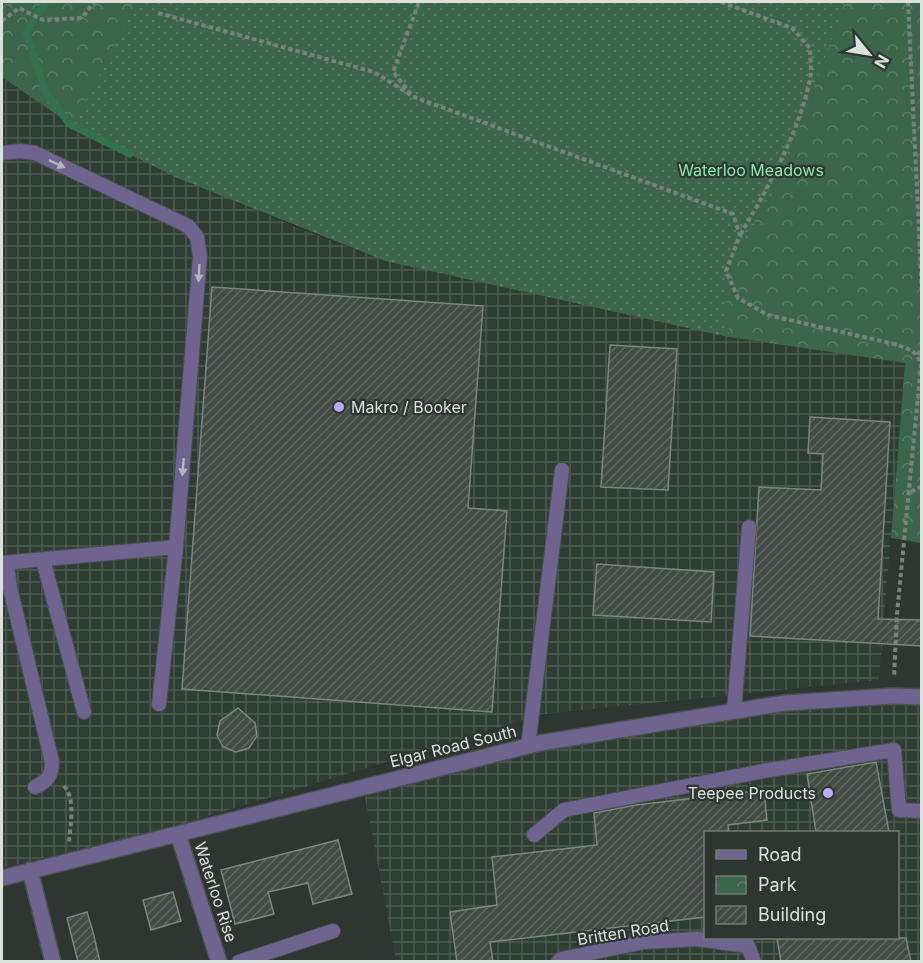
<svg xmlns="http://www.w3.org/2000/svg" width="923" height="963" viewBox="0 0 923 963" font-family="Inter,sans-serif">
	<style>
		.industrial { fill: url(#industrial-grid); fill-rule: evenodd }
		.park { fill: url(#park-crowns) }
		.garden { fill: url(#garden-dots) }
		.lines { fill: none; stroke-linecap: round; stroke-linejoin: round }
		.stream { stroke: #30734c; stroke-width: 7 }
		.building { fill: url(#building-hatch); stroke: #7b867e; stroke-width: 1.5 }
		.lane-casing { stroke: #49514c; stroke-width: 16 }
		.street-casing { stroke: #49514c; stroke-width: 18 }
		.path { stroke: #79807b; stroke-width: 4; stroke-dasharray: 4.5 3; stroke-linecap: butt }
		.lane { stroke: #6f6490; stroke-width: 14 }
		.street { stroke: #6f6490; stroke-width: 15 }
		.oneway { fill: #b5b5c2 }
		.poi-dot { fill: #bcaaf5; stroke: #2d3630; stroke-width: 2 }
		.labels { text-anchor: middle; stroke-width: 4.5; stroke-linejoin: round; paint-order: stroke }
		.park-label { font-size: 16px; fill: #8be9ae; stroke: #2d3630 }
		.poi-label { font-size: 16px; fill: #dbe1dd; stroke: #2d3630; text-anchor: start }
		.street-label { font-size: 16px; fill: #dbe1dd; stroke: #2d3630 }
	</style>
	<defs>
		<pattern id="industrial-grid" width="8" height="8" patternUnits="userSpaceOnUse" patternTransform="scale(1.5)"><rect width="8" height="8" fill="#2e3e33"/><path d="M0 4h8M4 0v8" fill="none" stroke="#4c5a50"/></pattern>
		<pattern id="park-crowns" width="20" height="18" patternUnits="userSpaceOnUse" patternTransform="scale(1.5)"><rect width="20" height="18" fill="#3c664b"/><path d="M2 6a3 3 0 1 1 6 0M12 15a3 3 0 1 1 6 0" fill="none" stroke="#587c64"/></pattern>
		<pattern id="garden-dots" width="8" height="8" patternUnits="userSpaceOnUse" patternTransform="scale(1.5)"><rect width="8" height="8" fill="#3c664b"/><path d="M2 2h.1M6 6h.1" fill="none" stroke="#587c64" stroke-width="1.8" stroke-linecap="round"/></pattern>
		<pattern id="building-hatch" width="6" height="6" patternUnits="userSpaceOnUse" patternTransform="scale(1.5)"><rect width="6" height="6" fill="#424c45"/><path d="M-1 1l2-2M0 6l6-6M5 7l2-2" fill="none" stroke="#5d665f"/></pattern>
	</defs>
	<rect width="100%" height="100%" fill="#2d3630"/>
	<path class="industrial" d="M2,77L73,126L298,228L386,261L729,337L905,363L879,680L543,714L176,826L2,868Z
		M921,702V961H396L365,797L555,741L794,703ZM706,832H898V938H706Z"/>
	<path class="park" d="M3,2H921V543L891,538L905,363L729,337L386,261L178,178L73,126L2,77V3Z"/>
	<path class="garden" d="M137,2H845L781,179L724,270L729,337L386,261L178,178L73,126Z"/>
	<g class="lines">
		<path class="stream" d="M46,2L26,32L45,91L69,124L130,154"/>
	</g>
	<path class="building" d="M212,287L483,306L468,508L507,511L492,712L182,689Z
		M610,345L677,349L668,490L601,487Z
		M810,417L890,422L878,619L921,620V646L750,636L759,487L821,490L823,454L808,453Z
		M597,564L714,572L711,622L593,615Z
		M238,708L255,723L257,736L249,748L236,752L223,747L217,735L220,721Z
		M876,762L889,832H816L807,774Z
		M764,790L767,820L728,825L729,832H705V917L490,942L493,962H457L450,912L497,905L492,857L597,845L594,813L636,805Z
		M338,840L352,894L313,904L308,883L268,892L274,914L235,924L221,870Z
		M173,892L181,921L151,930L143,900Z
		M87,912L93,932L100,962H78L67,918Z
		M777,938H906L911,962H781Z"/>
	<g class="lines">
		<defs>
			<path id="lane" d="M2,153L20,151L35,153L188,226L197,237L200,257L176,547L2,563
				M43,560L84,712
				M7,563L10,588L52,762C52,776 47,781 35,787
				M159,704L176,547
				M734,711L749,527
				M528,746L562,470
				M534,835L564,810L763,771L894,750L899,810L922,811
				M239,962L333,931
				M558,962L561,959L644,942L697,939L748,946L754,962"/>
			<path id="street" d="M178,834L219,962
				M30,870L53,962
				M2,878L540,743L785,703L893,696L922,697"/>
		</defs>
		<use href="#lane" class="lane-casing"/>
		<use href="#street" class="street-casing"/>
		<path class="path" d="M721,2L792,28L810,48C810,58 812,70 810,80C798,134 768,188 740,235
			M908,2L922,295
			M158,13L374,72L414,97L733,214L740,235L726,271L738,298L768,315L894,344C908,349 916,349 921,365L897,614L894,677
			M2,21L19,8L43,20L82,18L94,2
			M411,94L393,72L419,2
			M918,355L922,347
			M911,492L922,486
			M64,786C76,799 70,826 69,843"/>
		<use href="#lane" class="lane"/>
		<use href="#street" class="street"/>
	</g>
	<defs><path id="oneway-solid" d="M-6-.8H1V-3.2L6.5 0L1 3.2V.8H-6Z" transform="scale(1.5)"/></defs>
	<g class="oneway">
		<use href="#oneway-solid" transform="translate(57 164) rotate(25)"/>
		<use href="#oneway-solid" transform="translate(199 273) rotate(93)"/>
		<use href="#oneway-solid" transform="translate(183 467) rotate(95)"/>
	</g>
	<g class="poi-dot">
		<circle cx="339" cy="407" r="6"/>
		<circle cx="828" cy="793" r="6"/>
	</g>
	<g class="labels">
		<g class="park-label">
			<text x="751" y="176">Waterloo Meadows</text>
		</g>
		<g class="poi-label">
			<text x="351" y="413">Makro / Booker</text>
			<text x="816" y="799" text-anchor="end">Teepee Products</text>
		</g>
		<g class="street-label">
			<text transform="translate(453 746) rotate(-14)" y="6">Elgar Road South</text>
			<text transform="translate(216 892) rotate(72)" y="6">Waterloo Rise</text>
			<text transform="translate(623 932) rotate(-9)" y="6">Britten Road</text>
		</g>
	</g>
	<rect width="923" height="963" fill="none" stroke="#dbe1dd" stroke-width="6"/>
	<rect x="704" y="831" width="195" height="108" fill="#2d3630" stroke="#737a75" stroke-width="1.5"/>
	<rect x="716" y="850" width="30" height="9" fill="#6f6490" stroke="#737a75" stroke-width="1.5"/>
	<text x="758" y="861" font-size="18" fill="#dbe1dd">Road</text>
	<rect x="716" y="876" width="30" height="18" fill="url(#park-crowns)" stroke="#737a75" stroke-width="1.5"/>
	<text x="758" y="891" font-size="18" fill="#dbe1dd">Park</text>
	<rect x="716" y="906" width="30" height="18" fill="url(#building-hatch)" stroke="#737a75" stroke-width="1.5"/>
	<text x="758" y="921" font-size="18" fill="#dbe1dd">Building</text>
	<g transform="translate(869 54) rotate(120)" stroke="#2d3630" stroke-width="4.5" paint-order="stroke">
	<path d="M0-4.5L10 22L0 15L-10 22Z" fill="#dbe1dd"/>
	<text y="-9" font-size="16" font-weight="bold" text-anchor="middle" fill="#dbe1dd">N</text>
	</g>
</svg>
